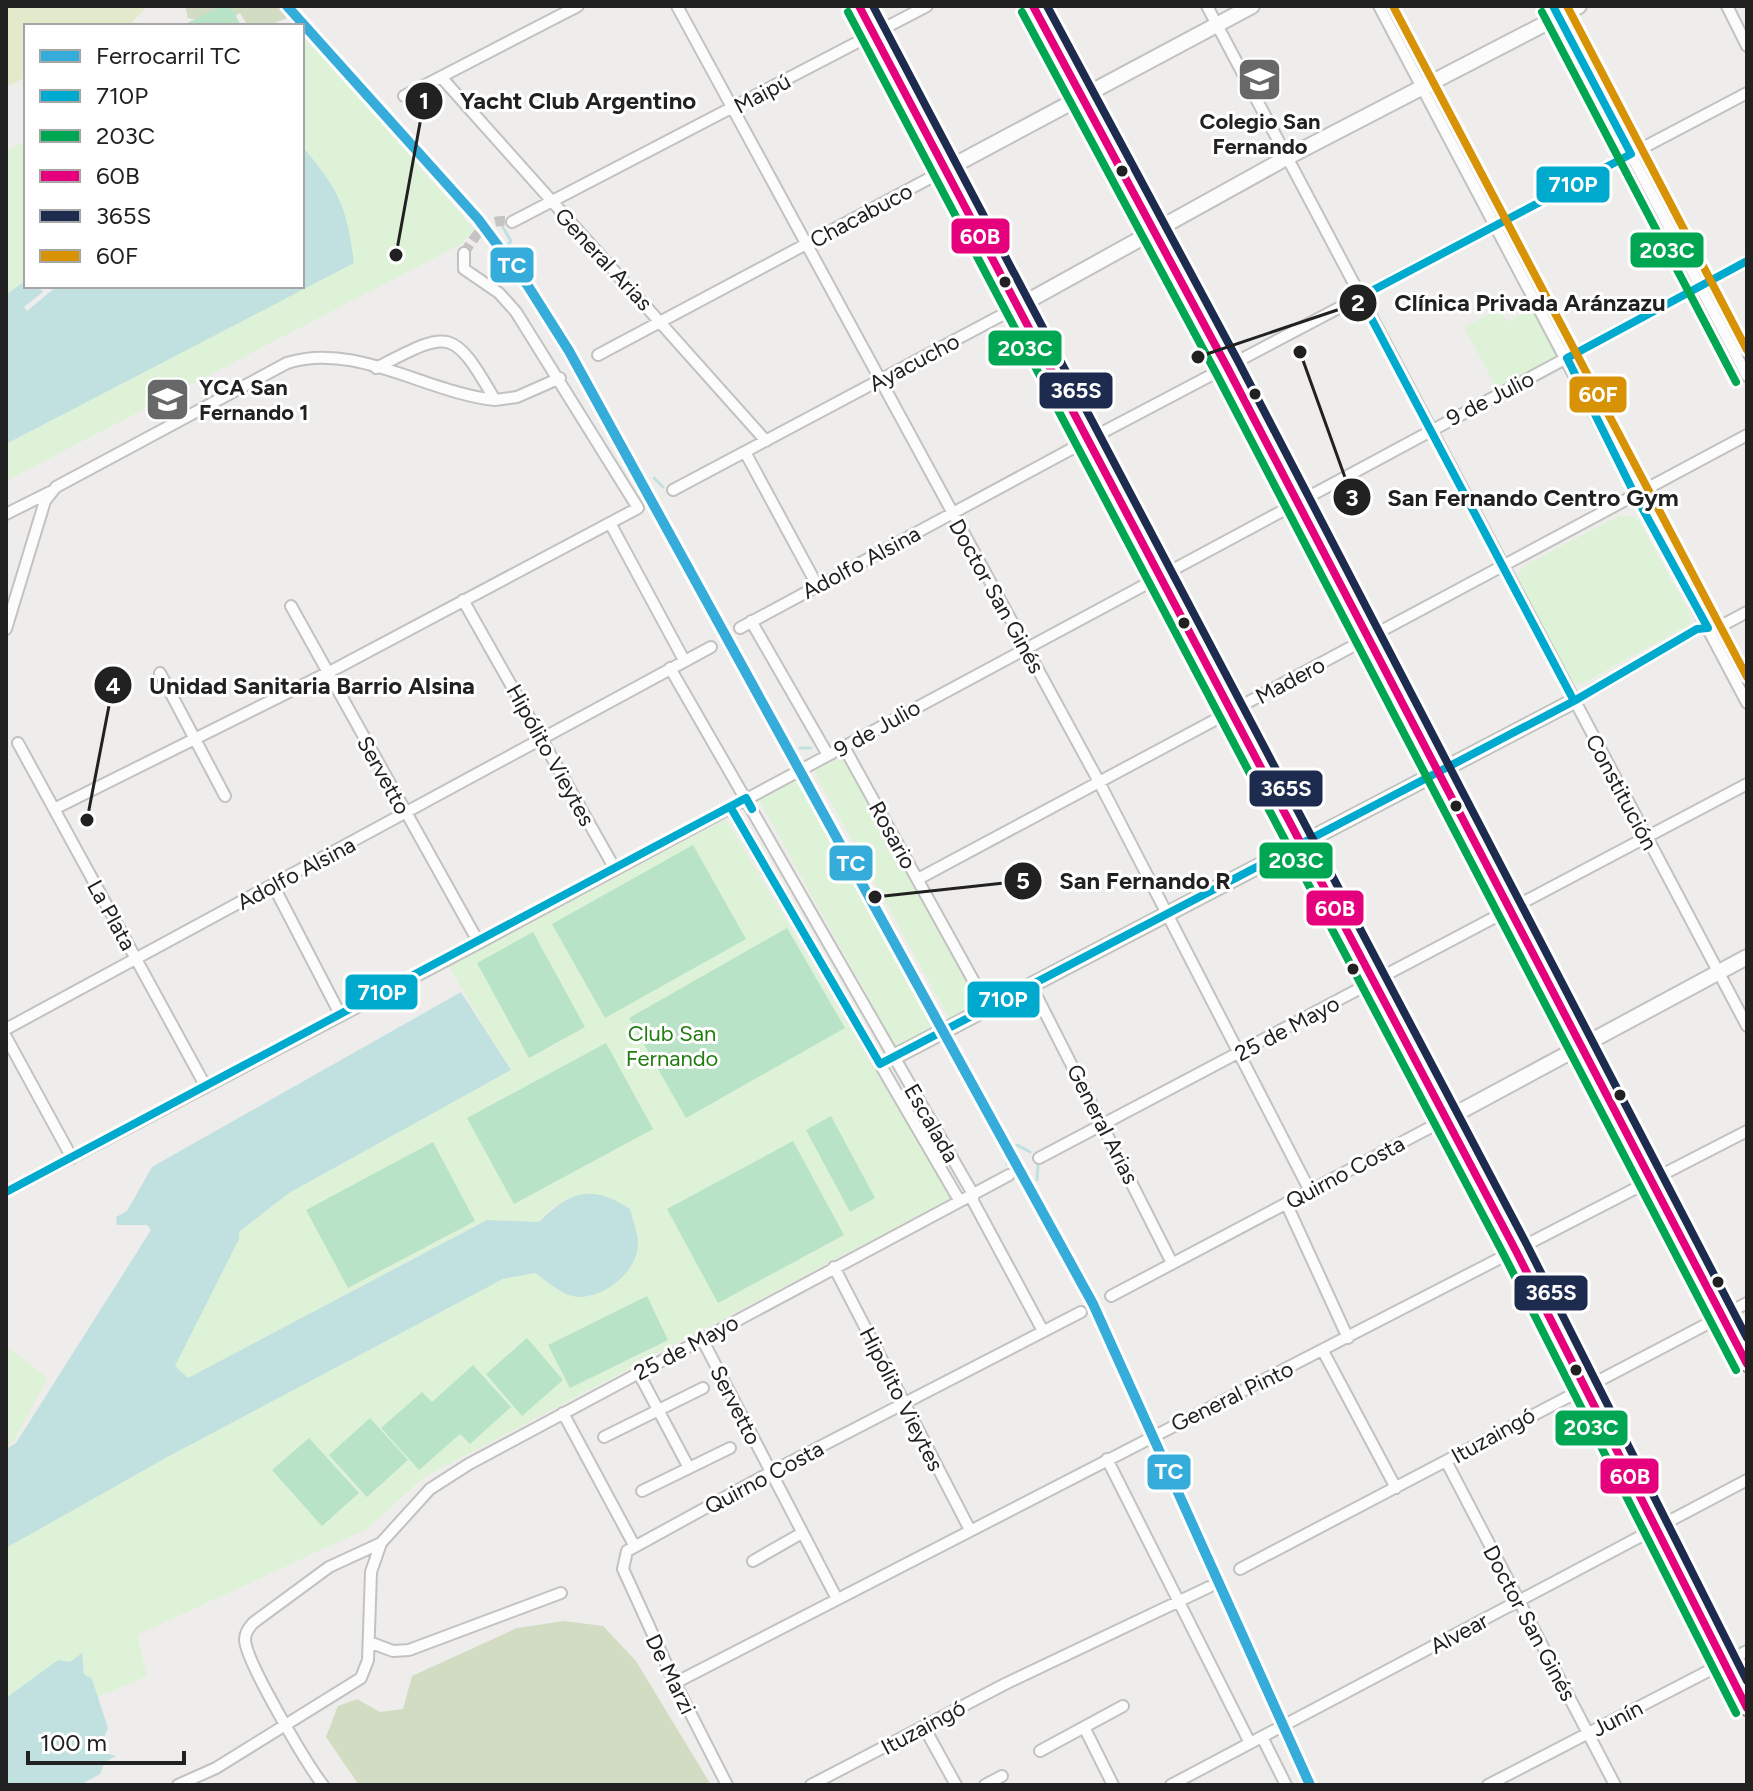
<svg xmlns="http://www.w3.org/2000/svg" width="1753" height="1791" viewBox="0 0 1753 1791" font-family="Figtree,sans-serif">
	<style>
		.grass { fill: #e3eacc }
		.forest { fill: #d1dcc2 }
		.park { fill: #def2d8 }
		.pitch { fill: #b8e3c7 }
		.water { fill: #c0e1e0 }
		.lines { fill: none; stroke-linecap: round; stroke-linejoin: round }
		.stream { stroke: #c0e1e0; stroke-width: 3 }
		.minor-tunnel { stroke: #c6c4c3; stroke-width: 10; stroke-dasharray: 10 5; stroke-linecap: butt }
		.minor-casing { stroke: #c2c2c1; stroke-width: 14 }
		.tertiary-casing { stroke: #c2c2c1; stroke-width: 18 }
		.secondary-casing { stroke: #999682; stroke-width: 18 }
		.minor { stroke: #fdfcfc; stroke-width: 10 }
		.tertiary { stroke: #fdfcfc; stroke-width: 14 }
		.secondary { stroke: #f4f2ed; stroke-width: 14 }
		.bus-1-casing { stroke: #fff; stroke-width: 14 }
		.bus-2-casing { stroke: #fff; stroke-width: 14 }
		.bus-3-casing { stroke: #fff; stroke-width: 14 }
		.bus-4-casing { stroke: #fff; stroke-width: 14 }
		.bus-5-casing { stroke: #fff; stroke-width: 14 }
		.bus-1 { stroke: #00a9ce; stroke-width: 8 }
		.bus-2 { stroke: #00a651; stroke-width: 8 }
		.bus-3 { stroke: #e5007d; stroke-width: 8 }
		.bus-4 { stroke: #1d2b4f; stroke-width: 8 }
		.bus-5 { stroke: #d79205; stroke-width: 8 }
		.rail-1-casing { stroke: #fff; stroke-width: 16 }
		.rail-1 { stroke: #35acd9; stroke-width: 10 }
		.bus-dot { fill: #212121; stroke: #fff; stroke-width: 3 }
		.labels { text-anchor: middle; stroke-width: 6; stroke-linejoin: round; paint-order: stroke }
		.street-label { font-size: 22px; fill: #212121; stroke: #fff }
		.poi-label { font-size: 22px; font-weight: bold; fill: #212121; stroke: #fff }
		.park-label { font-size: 22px; fill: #237c12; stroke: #fff }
		.leader { fill: none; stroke: #212121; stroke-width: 3 }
		.callout-dot { fill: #212121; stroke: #fff; stroke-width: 3 }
		.mark-label { font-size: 24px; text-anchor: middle; font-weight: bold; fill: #fff }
		.callout-label { font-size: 24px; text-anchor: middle; font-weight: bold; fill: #212121; stroke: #fff; stroke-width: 6; stroke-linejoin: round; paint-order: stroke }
		.line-badge { stroke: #fff; stroke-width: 3 }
		.badge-label { font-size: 22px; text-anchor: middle; font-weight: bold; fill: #fff }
	</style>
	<rect width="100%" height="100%" fill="#efedeb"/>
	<path class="grass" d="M6,6H148L128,26H26V77L6,87Z"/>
	<path class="forest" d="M185,6H280L290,17L267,26H248L240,13L222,25L188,18Z
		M564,1621L603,1626L636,1661L711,1785H359L326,1737L338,1706L357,1699L380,1712L403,1709L412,1676L517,1628Z"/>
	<path class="park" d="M302,31L474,229L461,244L6,481V444L353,263C347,205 339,190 302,146Z
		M26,141V280L6,295V150Z
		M1535,308L1558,356L1497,389L1464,327L1500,309L1507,322Z
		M1619,516H1632L1639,521L1689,612L1690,624L1580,685L1568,678L1519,585L1518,573L1527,564Z
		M843,756L981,1005L951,1022L814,771Z
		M798,779L935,1029L897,1050L759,800Z
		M726,819L951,1198L423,1478L367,1529L137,1635L147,1676L98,1697L92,1679L84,1674L82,1654L70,1662L58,1661L6,1698V1548L171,1455L503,1279L535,1273L564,1293L557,1203L539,1222L487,1220L188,1378L174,1366L239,1239V1232L289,1193L510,1070L449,967Z
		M6,1346L48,1378L13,1442L6,1446Z"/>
	<path class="pitch" d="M222,6H231L241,26H181Z
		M693,845L746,939L605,1018L552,924Z
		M787,928L845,1028L686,1118L629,1018Z
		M533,932L585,1027L529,1058L477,963Z
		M606,1043L653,1129L514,1204L467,1118Z
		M831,1116L875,1198L850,1212L806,1130Z
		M793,1141L844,1235L718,1303L667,1209Z
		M433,1142L475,1221L348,1288L306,1210Z
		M647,1296L668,1340L570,1388L548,1345Z
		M527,1338L563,1380L522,1416L486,1374Z
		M473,1365L511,1407L470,1444L460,1434L419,1470L381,1428L422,1392L432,1402Z
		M370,1418L408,1460L367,1497L329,1455Z
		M309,1438L359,1493L322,1526L272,1470Z"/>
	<path class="water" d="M302,146C339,190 347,206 354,263L6,444V295L26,280V286H38L43,292L24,307L27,311L57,286H302Z
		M461,992L511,1070L289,1193L239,1232V1239L175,1366L188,1378L487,1220L539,1222C570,1191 592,1184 630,1209C632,1218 637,1230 638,1240C640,1269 608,1296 580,1297C563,1297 547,1281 535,1273L503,1279L171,1455L6,1548V1449L16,1443L151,1230L147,1225H117L116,1217L127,1211L152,1167Z
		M82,1653L84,1674L92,1679L108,1728L102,1742L105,1753L116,1756L105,1762L100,1774L80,1785H6V1698L58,1660L70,1662Z"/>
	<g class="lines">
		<path class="stream" d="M501,224L511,241L508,245
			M503,249L504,248
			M495,261L498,253
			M654,478L663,487
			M639,489L641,488
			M800,748H811
			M794,751H795
			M788,754L785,756L789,765
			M1017,1145L1030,1152
			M1012,1148L1013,1147
			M1006,1151L1007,1164
			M1018,1179L1027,1186
			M1037,1180L1038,1165
			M1031,1184L1032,1183"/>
		<path class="minor-tunnel" d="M464,253C478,233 485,217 512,222"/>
		<defs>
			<path id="minor" d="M677,6L1098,780L1310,1191
				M1207,6L1747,1026
				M1379,6L1747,703
				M1553,6L1747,376
				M1727,6L1747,46
				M441,77L766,441
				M404,96L578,6
				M512,222L927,6
				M598,355L945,170
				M376,368C450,330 452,326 495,400
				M745,452L817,585
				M673,490L1019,306
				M6,514L50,492
				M610,523L684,660
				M463,600L615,869
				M291,606L479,943
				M751,621L828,755
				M740,628L1088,440L1747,93
				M6,629L45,501L56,487L287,363C355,341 427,393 495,400L517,397L560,378
				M670,668L973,1194V1201L1043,1331
				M160,673L225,796
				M1574,701L1697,629L1719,627L1747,612
				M18,743L206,1087
				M844,747L988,1007
				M731,808L959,1200
				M54,809L337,668L638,508L516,312L499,293L464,269V253
				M918,879L1747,435
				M273,885L341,1016
				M1031,985L1172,1263
				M6,1029L711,647
				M6,1037L72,1158
				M1039,1158L1747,784
				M6,1192L479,943L1747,261
				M1286,1203L1348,1338
				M834,1267L970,1530
				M1111,1296L1448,1118
				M702,1339L837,1599
				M1323,1351L1396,1488
				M638,1372L689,1468
				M563,1413L634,1545
				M604,1437L703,1388
				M1107,1459L1250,1743
				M1446,1461L1615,1785
				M642,1491L730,1448
				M753,1561L802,1533
				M1240,1569L1747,1303
				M369,1642L393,1651L409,1650L561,1593
				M675,1683L1747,1131
				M924,1727L956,1785
				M1084,1727L1113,1785
				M1262,1737L1286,1785
				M1040,1751L1123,1706
				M178,1785L216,1768L361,1678L368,1660L371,1572L381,1543L430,1489L469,1464L1009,1175
				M323,1785C308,1766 246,1662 245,1640C245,1633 248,1629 253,1623L329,1567L381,1543
				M727,1785L675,1683L623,1569L627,1551L771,1472L1081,1312
				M811,1785L1007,1683L1209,1587
				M985,1785L1002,1776
				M1171,1785L1747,1480
				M1488,1785L1747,1651"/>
			<path id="tertiary" d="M945,170L1252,6
				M1019,306L1288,157L1579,6
				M894,1057L1574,701
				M1448,1118L1747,957"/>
			<path id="secondary" d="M859,6L1372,983L1516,1251L1747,1708
				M1033,6L1227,367L1747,1364"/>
		</defs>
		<use href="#minor" class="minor-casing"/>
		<use href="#tertiary" class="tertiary-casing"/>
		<use href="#secondary" class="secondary-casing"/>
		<use href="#minor" class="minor"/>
		<use href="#tertiary" class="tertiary"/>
		<use href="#secondary" class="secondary"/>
		<defs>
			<path id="bus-1" d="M1553,6L1631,154L1360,297L1574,701
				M731,808L880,1064L1574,701L1697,629L1708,628L1635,495L1567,358L1747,261
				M6,1192L746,798L752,809"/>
			<path id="bus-2" d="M848,12L1505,1257L1736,1713
				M1022,12L1216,373L1736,1370
				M1542,12L1736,382"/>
			<path id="bus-3" d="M859,6L1516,1251L1747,1708
				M1033,6L1227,367L1747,1364"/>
			<path id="bus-4" d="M873,6L1527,1245L1747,1681
				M1047,6L1238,361L1747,1338"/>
			<path id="bus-5" d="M1393,6L1747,677
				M1567,6L1747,350"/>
		</defs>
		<use href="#bus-1" class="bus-1-casing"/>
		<use href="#bus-2" class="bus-2-casing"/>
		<use href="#bus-3" class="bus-3-casing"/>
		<use href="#bus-4" class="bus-4-casing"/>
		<use href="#bus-5" class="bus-5-casing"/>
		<use href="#bus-1" class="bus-1"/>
		<use href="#bus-2" class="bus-2"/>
		<use href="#bus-3" class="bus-3"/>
		<use href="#bus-4" class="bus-4"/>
		<use href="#bus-5" class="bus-5"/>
		<defs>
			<path id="rail-1" d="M287,6L478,219L528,286L569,351L1093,1304L1310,1785"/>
		</defs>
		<use href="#rail-1" class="rail-1-casing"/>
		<use href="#rail-1" class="rail-1"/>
	</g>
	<defs>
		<symbol id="school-square" viewBox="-11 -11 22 22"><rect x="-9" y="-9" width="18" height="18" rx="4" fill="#696868" stroke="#fff"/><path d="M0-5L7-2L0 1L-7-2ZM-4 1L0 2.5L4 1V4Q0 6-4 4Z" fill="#fff"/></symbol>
	</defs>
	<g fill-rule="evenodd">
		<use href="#school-square" x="1234" y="54" width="51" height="51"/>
		<use href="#school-square" x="142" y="374" width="51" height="51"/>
	</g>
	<g class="bus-dot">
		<circle cx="1122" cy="171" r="7"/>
		<circle cx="1005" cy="282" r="7"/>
		<circle cx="1255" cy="394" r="7"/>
		<circle cx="1184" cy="623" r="7"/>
		<circle cx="1456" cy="806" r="7"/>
		<circle cx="1353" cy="969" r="7"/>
		<circle cx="1620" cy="1095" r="7"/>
		<circle cx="1718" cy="1282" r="7"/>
		<circle cx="1576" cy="1370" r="7"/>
	</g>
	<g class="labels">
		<g class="street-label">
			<text transform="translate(762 93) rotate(-28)" y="8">Maipú</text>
			<text transform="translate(861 215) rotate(-28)" y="8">Chacabuco</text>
			<text transform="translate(604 259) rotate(47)" y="8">General Arias</text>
			<text transform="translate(914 362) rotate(-28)" y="8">Ayacucho</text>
			<text transform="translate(1490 398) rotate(-27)" y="8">9 de Julio</text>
			<text transform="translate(861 562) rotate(-28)" y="8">Adolfo Alsina</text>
			<text transform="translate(997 596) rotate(61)" y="8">Doctor San Ginés</text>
			<text transform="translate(1290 680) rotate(-28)" y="8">Madero</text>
			<text transform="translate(877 728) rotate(-29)" y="8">9 de Julio</text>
			<text transform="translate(551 755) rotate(61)" y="8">Hipólito Vieytes</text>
			<text transform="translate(384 775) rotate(61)" y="8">Servetto</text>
			<text transform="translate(1622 792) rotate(62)" y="8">Constitución</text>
			<text transform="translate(893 835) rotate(61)" y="8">Rosario</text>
			<text transform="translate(296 873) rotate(-28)" y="8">Adolfo Alsina</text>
			<text transform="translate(112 915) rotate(61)" y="8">La Plata</text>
			<text transform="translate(1287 1028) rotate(-28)" y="8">25 de Mayo</text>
			<text transform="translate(932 1123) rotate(60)" y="8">Escalada</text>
			<text transform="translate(1103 1124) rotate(63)" y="8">General Arias</text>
			<text transform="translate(1345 1172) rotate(-28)" y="8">Quirno Costa</text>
			<text transform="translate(686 1347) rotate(-28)" y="8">25 de Mayo</text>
			<text transform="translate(1232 1396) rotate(-26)" y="8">General Pinto</text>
			<text transform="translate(902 1399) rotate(63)" y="8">Hipólito Vieytes</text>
			<text transform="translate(736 1405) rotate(63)" y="8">Servetto</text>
			<text transform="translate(1493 1435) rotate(-29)" y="8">Ituzaingó</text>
			<text transform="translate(764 1477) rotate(-28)" y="8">Quirno Costa</text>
			<text transform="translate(1530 1623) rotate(62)" y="8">Doctor San Ginés</text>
			<text transform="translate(1459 1633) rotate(-28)" y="8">Alvear</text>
			<text transform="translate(671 1674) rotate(64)" y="8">De Marzi</text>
			<text transform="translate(1617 1718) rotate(-27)" y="8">Junín</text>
			<text transform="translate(923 1727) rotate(-28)" y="8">Ituzaingó</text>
		</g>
		<g class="poi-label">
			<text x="1260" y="129">Colegio San<tspan x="1260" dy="25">Fernando</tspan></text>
			<text x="199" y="395" text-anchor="start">YCA San<tspan x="199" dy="25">Fernando 1</tspan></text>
		</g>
		<g class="park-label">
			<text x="672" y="1041">Club San<tspan x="672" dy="25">Fernando</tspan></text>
		</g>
	</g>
	<path class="leader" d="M396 255L424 101M1198 357L1358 303M1300 352L1352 497M87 820L113 685M875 897L1023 881"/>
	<g class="callout-dot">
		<circle cx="396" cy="255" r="8"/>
		<circle cx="1198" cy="357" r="8"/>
		<circle cx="1300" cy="352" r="8"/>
		<circle cx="87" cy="820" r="8"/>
		<circle cx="875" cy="897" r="8"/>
		<circle cx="424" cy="101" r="20"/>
		<circle cx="1358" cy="303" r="20"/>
		<circle cx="1352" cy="497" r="20"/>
		<circle cx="113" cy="685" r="20"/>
		<circle cx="1023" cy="881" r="20"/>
	</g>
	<g class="mark-label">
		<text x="424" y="109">1</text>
		<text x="1358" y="311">2</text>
		<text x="1352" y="506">3</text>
		<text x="113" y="694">4</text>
		<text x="1023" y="889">5</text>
	</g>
	<g class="callout-label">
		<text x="578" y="109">Yacht Club Argentino</text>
		<text x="1530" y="311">Clínica Privada Aránzazu</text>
		<text x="1533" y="506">San Fernando Centro Gym</text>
		<text x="312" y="694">Unidad Sanitaria Barrio Alsina</text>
		<text x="1145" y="889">San Fernando R</text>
	</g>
	<g class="line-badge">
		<rect x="1535" y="165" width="76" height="39" rx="8" fill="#00a9ce"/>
		<rect x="950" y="217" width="61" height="38" rx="8" fill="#e5007d"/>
		<rect x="1629" y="231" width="76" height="38" rx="8" fill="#00a651"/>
		<rect x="489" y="246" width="46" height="38" rx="8" fill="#35acd9"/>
		<rect x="987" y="329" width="76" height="38" rx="8" fill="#00a651"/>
		<rect x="1038" y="371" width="76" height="39" rx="8" fill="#1d2b4f"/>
		<rect x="1568" y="375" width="60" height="39" rx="8" fill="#d79205"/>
		<rect x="1248" y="769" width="76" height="39" rx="8" fill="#1d2b4f"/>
		<rect x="1258" y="841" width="76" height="39" rx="8" fill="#00a651"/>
		<rect x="828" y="844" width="46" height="38" rx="8" fill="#35acd9"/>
		<rect x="1305" y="889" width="60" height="38" rx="8" fill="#e5007d"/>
		<rect x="344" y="973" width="75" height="38" rx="8" fill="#00a9ce"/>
		<rect x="966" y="980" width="75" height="39" rx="8" fill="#00a9ce"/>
		<rect x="1513" y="1274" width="76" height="38" rx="8" fill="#1d2b4f"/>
		<rect x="1554" y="1409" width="75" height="38" rx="8" fill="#00a651"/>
		<rect x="1146" y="1453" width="46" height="38" rx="8" fill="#35acd9"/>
		<rect x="1599" y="1457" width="61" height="38" rx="8" fill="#e5007d"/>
	</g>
	<g class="badge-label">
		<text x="1573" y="192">710P</text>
		<text x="980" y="244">60B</text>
		<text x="1667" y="258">203C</text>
		<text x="512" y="273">TC</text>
		<text x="1025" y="356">203C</text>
		<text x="1076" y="398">365S</text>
		<text x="1598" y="402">60F</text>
		<text x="1286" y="796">365S</text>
		<text x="1296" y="868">203C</text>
		<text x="851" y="871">TC</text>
		<text x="1335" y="916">60B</text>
		<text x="382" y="1000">710P</text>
		<text x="1003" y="1007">710P</text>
		<text x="1551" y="1300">365S</text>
		<text x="1591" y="1435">203C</text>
		<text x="1169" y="1479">TC</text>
		<text x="1630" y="1484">60B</text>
	</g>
	<rect width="1753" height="1791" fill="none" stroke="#212121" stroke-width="16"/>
	<rect x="24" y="24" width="280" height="264" fill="#ffffff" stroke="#a6a6a6" stroke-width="2"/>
	<rect x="40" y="50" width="40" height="12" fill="#35acd9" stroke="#a6a6a6" stroke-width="2"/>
	<text x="96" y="64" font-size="24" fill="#212121">Ferrocarril TC</text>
	<rect x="40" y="90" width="40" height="12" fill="#00a9ce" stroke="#a6a6a6" stroke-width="2"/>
	<text x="96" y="104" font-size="24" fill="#212121">710P</text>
	<rect x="40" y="130" width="40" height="12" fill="#00a651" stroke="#a6a6a6" stroke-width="2"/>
	<text x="96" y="144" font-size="24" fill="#212121">203C</text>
	<rect x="40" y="170" width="40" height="12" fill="#e5007d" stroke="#a6a6a6" stroke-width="2"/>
	<text x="96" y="184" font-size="24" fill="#212121">60B</text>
	<rect x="40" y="210" width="40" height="12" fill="#1d2b4f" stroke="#a6a6a6" stroke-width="2"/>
	<text x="96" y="224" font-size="24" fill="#212121">365S</text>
	<rect x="40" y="250" width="40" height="12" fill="#d79205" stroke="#a6a6a6" stroke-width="2"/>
	<text x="96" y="264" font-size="24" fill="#212121">60F</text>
	<path d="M28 1751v12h156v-12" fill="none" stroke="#212121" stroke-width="4"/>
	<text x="40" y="1751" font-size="24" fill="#212121" stroke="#ffffff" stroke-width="6" paint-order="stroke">100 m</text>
</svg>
